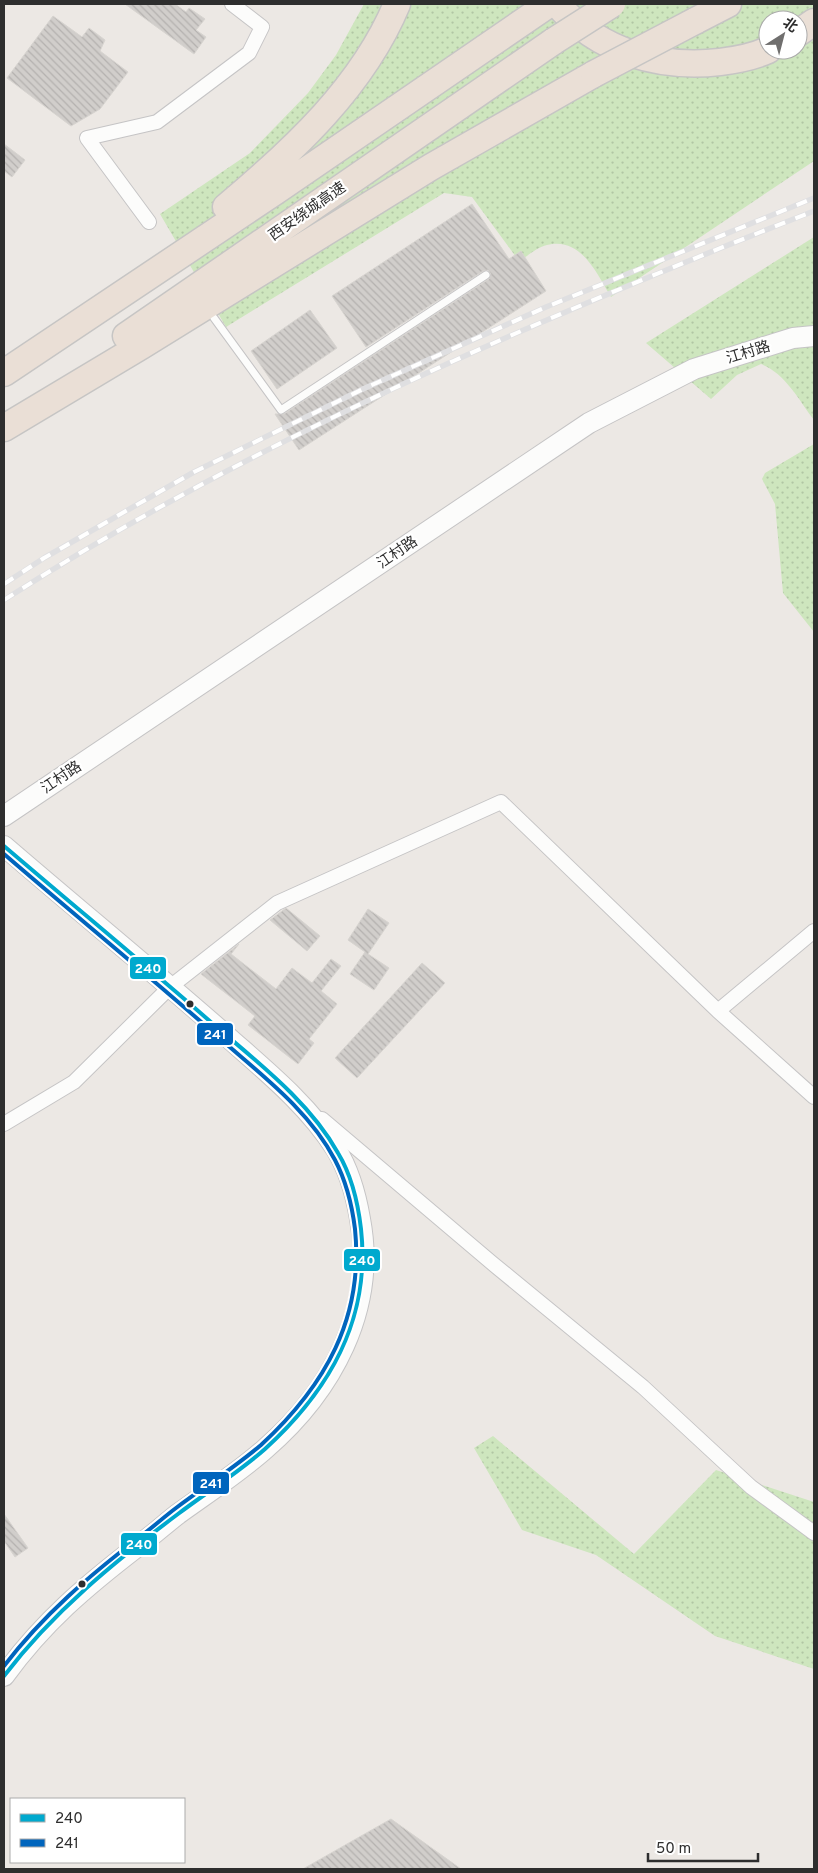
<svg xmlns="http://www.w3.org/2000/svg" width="818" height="1873" viewBox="0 0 818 1873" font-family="Overpass,'Noto Sans SC',sans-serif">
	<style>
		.grass { fill: url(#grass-dots); fill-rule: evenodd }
		.building { fill: url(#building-back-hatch); stroke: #d7d4d0 }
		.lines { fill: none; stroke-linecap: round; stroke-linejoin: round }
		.lane-casing { stroke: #c5c4c5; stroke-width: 9 }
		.street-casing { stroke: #c5c4c5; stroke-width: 16 }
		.secondary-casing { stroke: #c5c4c5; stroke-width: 22 }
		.highway-casing { stroke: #c6c5c4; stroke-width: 29 }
		.lane { stroke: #fcfcfb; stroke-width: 7 }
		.street { stroke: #fcfcfb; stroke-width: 14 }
		.secondary { stroke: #fcfcfb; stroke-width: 20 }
		.highway { stroke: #eadfd6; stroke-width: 26 }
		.rail-casing { stroke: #dfdfe1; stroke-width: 5.5 }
		.rail { stroke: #fff; stroke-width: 4; stroke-dasharray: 11; stroke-linecap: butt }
		.highway-bridge-casing { stroke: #c6c5c4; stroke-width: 29; stroke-linecap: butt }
		.highway-bridge { stroke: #eadfd6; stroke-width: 26 }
		.bus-1-casing { stroke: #fff; stroke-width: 8 }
		.bus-2-casing { stroke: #fff; stroke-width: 8 }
		.bus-1 { stroke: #00a9ce; stroke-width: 4 }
		.bus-2 { stroke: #0065bd; stroke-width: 4 }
		.bus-dot { fill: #2e2e2e; stroke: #fff; stroke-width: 2 }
		.labels { text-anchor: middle; stroke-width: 4.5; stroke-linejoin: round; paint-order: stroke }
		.street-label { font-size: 15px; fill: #2e2e2e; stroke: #fff }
		.line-badge { stroke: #fff; stroke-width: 2 }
		.badge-label { font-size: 14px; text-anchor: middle; font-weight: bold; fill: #fff }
	</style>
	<defs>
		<pattern id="grass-dots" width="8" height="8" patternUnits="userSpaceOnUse" patternTransform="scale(1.25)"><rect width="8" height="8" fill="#cee6be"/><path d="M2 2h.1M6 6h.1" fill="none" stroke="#b1c6a4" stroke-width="1.8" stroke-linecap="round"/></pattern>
		<pattern id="building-back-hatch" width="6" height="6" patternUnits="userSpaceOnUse" patternTransform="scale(1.25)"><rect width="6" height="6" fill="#d1cecb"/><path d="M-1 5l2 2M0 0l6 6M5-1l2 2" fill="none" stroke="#b4b1af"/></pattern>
	</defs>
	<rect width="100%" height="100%" fill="#ece8e4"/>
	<path class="grass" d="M364,4H814V161L611,297C597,274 581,236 547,245C537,247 528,256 519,261L472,197L444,193L226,327L160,214L250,153L308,93L336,55ZM768,20H798V50H768Z
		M814,237V420C799,400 785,373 761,364L737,375L711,399L646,343Z
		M814,444V632L783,593L775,504L762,479L765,473Z
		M493,1436L634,1554L716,1470L814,1502V1669L715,1636L596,1555L522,1530L474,1448Z"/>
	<path class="building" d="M125,4H175L186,12L189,8L205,19L196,30L206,37L194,54Z
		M53,16L82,37L89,28L105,40L100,51L128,72L100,109L71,126L7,78Z
		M4,144L25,160L12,177L4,171Z
		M472,204L509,259L521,251L546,291L299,450L275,414H284L489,279L491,274L488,270L483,271L366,347L332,296Z
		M310,310L337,348L277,389L251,351Z
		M286,908L320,936L307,951L270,920Z
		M368,909L389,923L368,954L389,968L374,990L350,974L365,952L348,940Z
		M239,944L231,954L276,989L292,968L312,983L331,959L341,966L321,991L337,1004L309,1039L314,1043L298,1064L248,1025L255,1016L201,974Z
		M422,963L445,983L357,1078L335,1058Z
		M4,1514L28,1548L15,1557L4,1541Z
		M391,1819L461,1869H303Z"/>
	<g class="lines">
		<defs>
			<path id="lane" d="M214,318L281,410L486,275"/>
			<path id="street" d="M149,222L87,138L157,122L249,53L262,27L232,4
				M718,1011L814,931
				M322,1119L492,1263L643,1387L751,1487L814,1533
				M4,1124L74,1082L170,987L277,903L501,802L718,1011L814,1097"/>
			<path id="secondary" d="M4,816L589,423L694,369L793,338L814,336
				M4,846C76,908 149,968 221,1031C261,1067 307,1103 336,1149C349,1170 356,1195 360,1219C377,1309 332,1391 265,1449C238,1473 207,1493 178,1514C165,1524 152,1536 138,1546C86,1586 43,1622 4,1676"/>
			<path id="highway" d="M557,4C598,51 658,69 720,62C736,60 753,57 768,50
				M695,21L728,4
				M798,33L814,22
				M226,207C294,150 363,86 397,4
				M126,336L554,41
				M4,373L276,191L549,4
				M4,428L141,346L431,167L594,74"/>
		</defs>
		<use href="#lane" class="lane-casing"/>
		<use href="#street" class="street-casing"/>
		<use href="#secondary" class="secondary-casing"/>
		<use href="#highway" class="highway-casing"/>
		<use href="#lane" class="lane"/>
		<use href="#street" class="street"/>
		<use href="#secondary" class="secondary"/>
		<use href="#highway" class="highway"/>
		<defs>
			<path id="rail" d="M4,584L44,558L194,472L363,389L546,307L814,198
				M4,600C257,438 536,320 814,211"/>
		</defs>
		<use href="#rail" class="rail-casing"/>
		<use href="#rail" class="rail"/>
		<defs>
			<path id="highway-bridge" d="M554,41L612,4
				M594,74L695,21"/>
		</defs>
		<use href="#highway-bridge" class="highway-bridge-casing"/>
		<use href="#highway-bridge" class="highway-bridge"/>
		<defs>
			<path id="bus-1" d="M4,846C73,905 143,963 212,1023C257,1062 309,1101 338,1153C352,1176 358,1203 361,1229C371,1319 330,1390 265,1449C238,1473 207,1492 178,1514C114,1562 53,1612 4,1676"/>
			<path id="bus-2" d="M4,854C77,917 152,978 224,1042C264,1077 310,1112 335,1160C346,1181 352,1205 355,1229C364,1318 325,1386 261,1445C234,1468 204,1487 176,1508C164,1517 153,1527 141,1536C90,1575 43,1615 4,1666"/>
		</defs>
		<use href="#bus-1" class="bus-1-casing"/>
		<use href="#bus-2" class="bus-2-casing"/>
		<use href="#bus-1" class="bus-1"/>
		<use href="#bus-2" class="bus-2"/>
	</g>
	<g class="bus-dot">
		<circle cx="190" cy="1004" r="4.5"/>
		<circle cx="82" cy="1584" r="4.5"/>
	</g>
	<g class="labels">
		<g class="street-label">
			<text transform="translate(307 211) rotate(-35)" y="5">西安绕城高速</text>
			<text transform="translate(748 352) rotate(-17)" y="5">江村路</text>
			<text transform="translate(397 552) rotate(-34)" y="5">江村路</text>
			<text transform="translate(61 777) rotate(-34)" y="5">江村路</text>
		</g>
	</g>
	<g class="line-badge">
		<rect x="129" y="956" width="38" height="24" rx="5" fill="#00a9ce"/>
		<rect x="196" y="1022" width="38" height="24" rx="5" fill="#0065bd"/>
		<rect x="343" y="1248" width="38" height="24" rx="5" fill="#00a9ce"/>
		<rect x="192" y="1471" width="38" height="24" rx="5" fill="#0065bd"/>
		<rect x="120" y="1532" width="38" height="24" rx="5" fill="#00a9ce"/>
	</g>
	<g class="badge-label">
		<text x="148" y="973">240</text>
		<text x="215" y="1039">241</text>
		<text x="362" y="1265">240</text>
		<text x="211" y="1488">241</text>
		<text x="139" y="1549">240</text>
	</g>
	<rect width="818" height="1873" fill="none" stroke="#2e2e2e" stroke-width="10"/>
	<rect x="10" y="1798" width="175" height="65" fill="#ffffff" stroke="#ababab"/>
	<rect x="20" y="1814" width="25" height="8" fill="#00a9ce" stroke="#ababab"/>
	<text x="55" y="1823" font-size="15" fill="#2e2e2e">240</text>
	<rect x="20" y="1839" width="25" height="8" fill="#0065bd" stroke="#ababab"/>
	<text x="55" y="1848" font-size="15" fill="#2e2e2e">241</text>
	<g transform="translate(783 35) rotate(36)"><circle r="24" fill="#ffffff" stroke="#ababab"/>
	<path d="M0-4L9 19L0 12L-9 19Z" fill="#706f6e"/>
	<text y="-8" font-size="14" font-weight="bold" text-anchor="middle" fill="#2e2e2e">北</text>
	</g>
	<path d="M648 1853v8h110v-8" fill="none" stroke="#2e2e2e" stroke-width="2.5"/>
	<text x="656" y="1853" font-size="15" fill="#2e2e2e" stroke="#ffffff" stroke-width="4" paint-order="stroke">50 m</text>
</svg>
